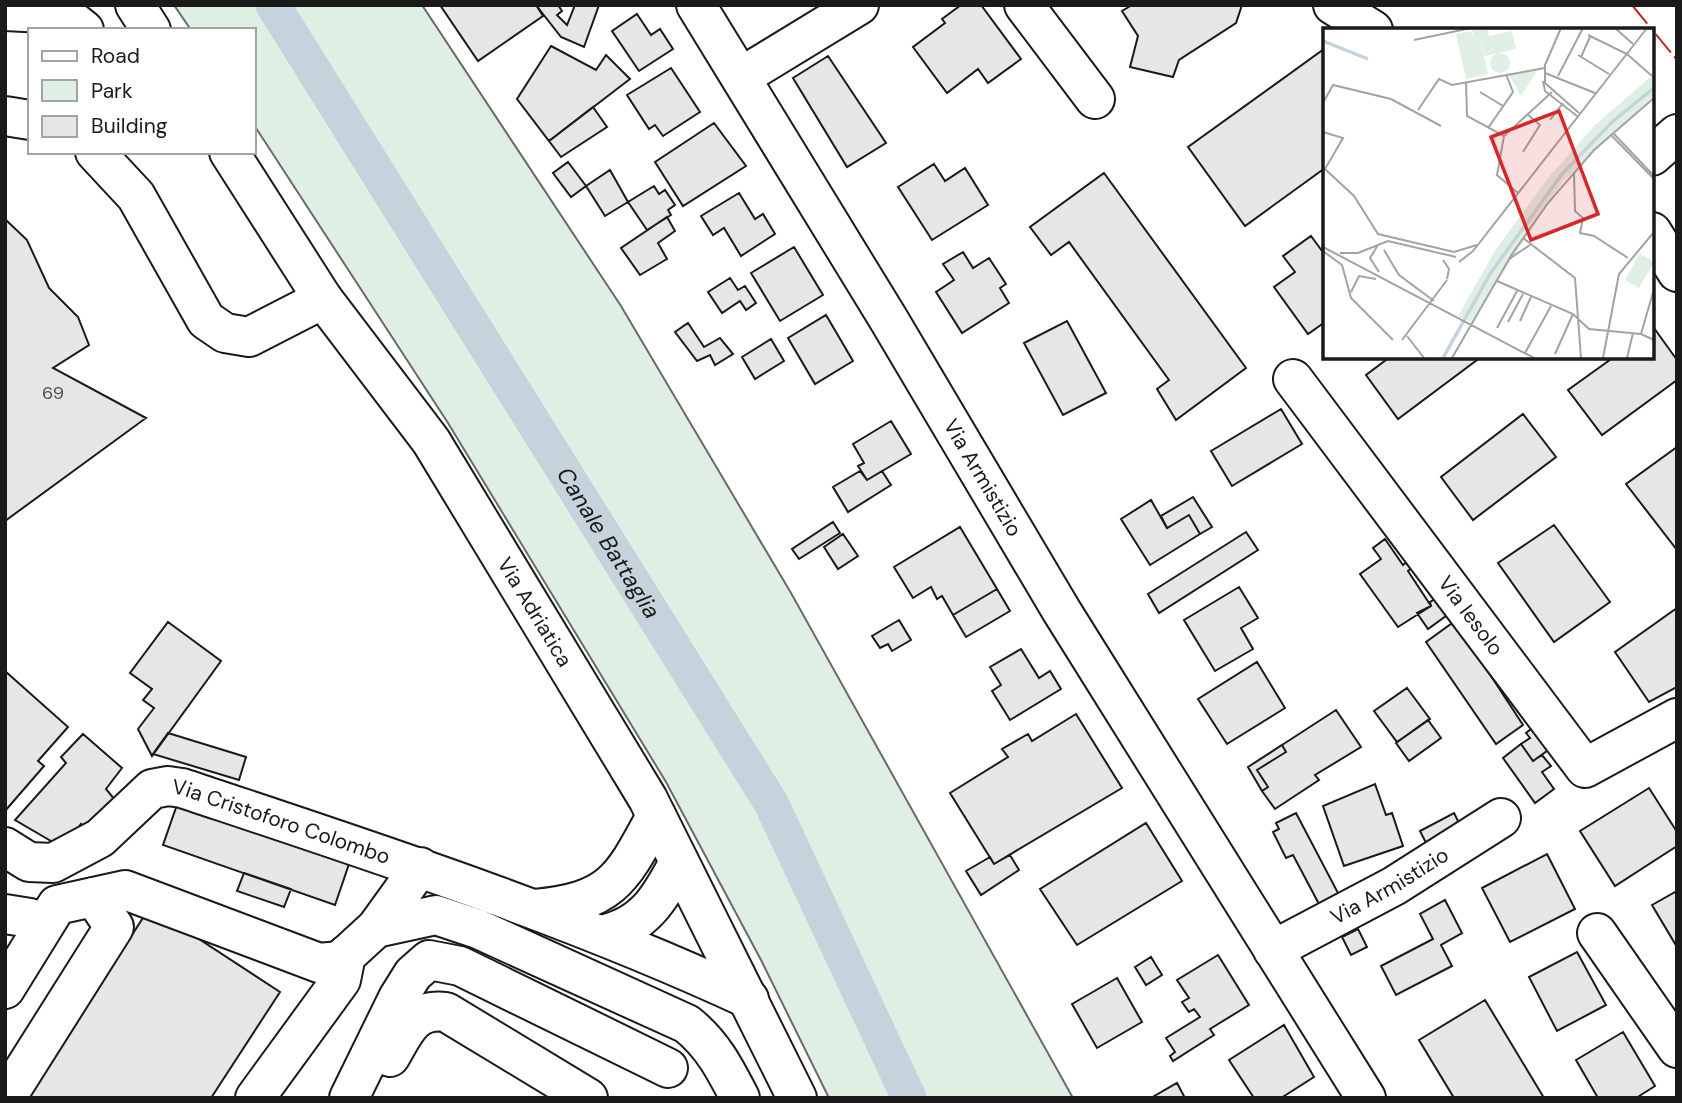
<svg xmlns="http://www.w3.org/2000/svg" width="1682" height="1103" viewBox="0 0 1682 1103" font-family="'DM Sans',sans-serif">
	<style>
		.green { fill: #e0efe3; stroke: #6a6a6a; stroke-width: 2 }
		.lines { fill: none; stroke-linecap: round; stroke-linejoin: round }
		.canal { stroke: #c6d2dc; stroke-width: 35 }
		.building { fill: #e6e6e6; stroke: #1a1a1a; stroke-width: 2 }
		.minor-casing { stroke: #1a1a1a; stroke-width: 42 }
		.major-casing { stroke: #1a1a1a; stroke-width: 42 }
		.highway-casing { stroke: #1a1a1a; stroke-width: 42 }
		.minor { stroke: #fff; stroke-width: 38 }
		.major { stroke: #fff; stroke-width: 38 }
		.highway { stroke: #fff; stroke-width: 38 }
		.power { stroke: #c62828; stroke-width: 2; stroke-dasharray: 24 5 3.5 5; stroke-linecap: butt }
		.labels { text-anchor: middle; stroke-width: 5; stroke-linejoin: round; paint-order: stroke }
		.number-label { font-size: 18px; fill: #4d4d4d }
		.street-label { font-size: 21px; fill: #1a1a1a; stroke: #fff }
		.water-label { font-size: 23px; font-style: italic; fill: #1a1a1a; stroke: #fff }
		.inset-river { fill: none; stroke: #c6d2dc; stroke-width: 3.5 }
		.inset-road { fill: none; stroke: #a3a3a3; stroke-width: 2 }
		.view { fill: #d62828; fill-opacity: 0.15; stroke: #d62828; stroke-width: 3.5 }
		.inset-edge { fill: none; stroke: #1a1a1a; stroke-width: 3.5 }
	</style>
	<rect width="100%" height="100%" fill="#fff"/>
	<path class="green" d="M174,5H422L621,306L791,593L1073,1098H829L761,960L666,782L448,423L254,125V30H191Z"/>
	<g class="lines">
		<path class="canal" id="s1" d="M273,5L771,803L909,1098"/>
	</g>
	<path class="building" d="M440,5H536L543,16L478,61Z
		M536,5H558L562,11L557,15L567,25L575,5H599L584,47L561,37Z
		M961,5H981L1021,59L988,83L978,69L947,93L913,47L945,23L942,19Z
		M1132,5H1242L1236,23L1179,60L1173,77L1130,67L1138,36L1122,11Z
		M637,14L651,35L660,29L673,49L639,71L612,31Z
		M551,46L596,70L606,55L630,79L549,141L517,99Z
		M1324,49L1325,168L1245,226L1188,147Z
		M828,56L886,143L847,167L793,78Z
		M671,68L700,112L663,136L655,125L649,129L627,95Z
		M593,107L607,127L561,157L549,141Z
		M714,123L746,166L683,206L655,162Z
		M568,162L586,186L571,197L553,173Z
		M934,164L945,181L965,168L988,205L932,240L898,187Z
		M610,170L628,202L605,216L586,186Z
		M1104,173L1246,368L1176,420L1157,389L1169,380L1069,242L1051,255L1030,227Z
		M654,186L659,194L665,190L675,205L668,210L671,215L647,230L628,202Z
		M739,193L755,219L763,214L775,234L741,256L724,228L713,235L701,216Z
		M667,217L675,231L658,243L667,259L640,275L621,248Z
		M5,219L27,240L49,288L78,317L89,345L53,368L146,418L5,521Z
		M1311,236L1325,255V322L1308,334L1274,287L1295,272L1283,256Z
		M794,247L823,295L780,321L751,273Z
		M963,252L973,268L989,258L1006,284L1000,288L1009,303L962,333L936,292L954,280L943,264Z
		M730,278L738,290L745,286L756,303L746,310L740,301L722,313L708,292Z
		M826,315L853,361L815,384L788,338Z
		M1067,321L1106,393L1063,415L1024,343Z
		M688,323L704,347L720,338L733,354L715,365L710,355L697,361L675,332Z
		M1654,328L1677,360V380L1602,435L1568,390L1614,357H1652Z
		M771,339L784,361L755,379L742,357Z
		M1390,357H1481L1398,419L1366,375Z
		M1281,409L1302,444L1232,486L1211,451Z
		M1523,414L1556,457L1473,520L1441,477Z
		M891,421L911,454L867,480L858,466L864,463L853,444Z
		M1677,447V550L1626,484Z
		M860,471L867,480L882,471L891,485L848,512L833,487Z
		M1193,497L1212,527L1200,534L1189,515L1167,528L1161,516Z
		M1151,500L1167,528L1189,515L1200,534L1150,565L1121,519Z
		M833,522L840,533L799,559L792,549Z
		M1554,525L1610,602L1554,642L1498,563Z
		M960,527L997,589L953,615L942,596L937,599L931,587L913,598L894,567Z
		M1246,532L1258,550L1159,613L1148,594Z
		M843,534L858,556L838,569L824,547Z
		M1385,539L1403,565L1408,561L1413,567L1408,571L1431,606L1398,627L1360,574L1381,559L1373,548Z
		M1239,587L1258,618L1241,628L1253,649L1215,671L1184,620Z
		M997,589L1010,611L966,637L953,615Z
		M1438,597L1450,613L1428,629L1417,613L1431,606L1430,602Z
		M1677,608V687L1649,702L1615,652Z
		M899,620L911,640L892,651L888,644L880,648L872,636Z
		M1455,621L1523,725L1496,744L1426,642Z
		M168,622L221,661L152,756L138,729L154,708L143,700L152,689L130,673Z
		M1021,649L1039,678L1050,671L1061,689L1010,720L992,691L1001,685L990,667Z
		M1257,662L1285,708L1227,744L1198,699Z
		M5,671L68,727L38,761L44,766L5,811Z
		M1407,688L1430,719L1397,742L1374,711Z
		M1336,710L1361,747L1315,775L1319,780L1275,809L1262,791L1268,787L1257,770L1286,752L1282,745Z
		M1076,714L1122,788L994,864L950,793L1008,757L1002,749L1028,734L1032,741Z
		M1428,720L1441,738L1409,761L1396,743Z
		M1535,726L1551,748L1533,761L1521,744L1530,738L1526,733Z
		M168,733L246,757L239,780L153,754Z
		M83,734L122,768L106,789L115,800L93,833L81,824L63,848L15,820L66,763L61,757Z
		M1521,744L1533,761L1542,755L1551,766L1542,772L1554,789L1535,803L1503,758Z
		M1282,745L1286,752L1257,770L1268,787L1262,791L1248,767Z
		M1375,784L1386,815L1392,813L1403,846L1344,866L1323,806Z
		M1649,788L1677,832V846L1615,886L1580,831Z
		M178,802L350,861L335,905L163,845Z
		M1296,813L1338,893L1319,904L1293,855L1286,858L1273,832L1279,829L1276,823Z
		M1454,813L1464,833L1433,857L1420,831Z
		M1146,823L1182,881L1077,945L1040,889Z
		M1547,854L1575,909L1510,942L1482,888Z
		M1010,855L1019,870L981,895L966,871L990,857L994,864Z
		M244,873L291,889L284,907L237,891Z
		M1677,891V947L1652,905Z
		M1445,900L1462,933L1441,945L1452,966L1396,995L1381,966L1433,939L1420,914Z
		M150,907L280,992L211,1098H27Z
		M1358,929L1367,947L1351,955L1342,937Z
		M1577,952L1606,1005L1557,1031L1529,977Z
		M1218,955L1249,1005L1210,1029L1214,1035L1173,1061L1170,1056L1175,1052L1166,1038L1200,1017L1194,1009L1189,1012L1182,1002L1189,998L1177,980Z
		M1151,957L1162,975L1146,985L1135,967Z
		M1117,978L1142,1022L1097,1048L1072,1004Z
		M1485,1000L1544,1098H1454L1419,1040Z
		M1284,1025L1314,1077L1281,1098H1254L1229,1060Z
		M1623,1032L1655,1086L1636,1098H1598L1576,1060Z
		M1177,1083L1185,1098H1151Z"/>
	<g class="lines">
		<defs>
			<g id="minor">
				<path id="s2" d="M696,5L889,320L1061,610L1366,1098"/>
				<path d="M1024,5L1095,99"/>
				<path d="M1333,5L1373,30"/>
				<path d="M741,77L859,5"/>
				<path d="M5,116L30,120"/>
				<path d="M95,152L136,196L206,320L225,333L249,337L323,299"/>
				<path d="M1652,156L1677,134"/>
				<path d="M1652,232L1677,272"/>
				<path id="s3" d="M1293,379L1585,768L1677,718"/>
				<path id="s4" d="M5,847L29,862L53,863L100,838L152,789L168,786L182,788C374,852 566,914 749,999"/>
				<path d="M535,909C612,901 621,881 656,816"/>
				<path d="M5,914L30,918"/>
				<path d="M376,928L436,915L478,929L687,1024C713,1045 725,1069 740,1098"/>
				<path d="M1597,933L1677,1048"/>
				<path d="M601,935C644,927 660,898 679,862"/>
				<path id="s5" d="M1273,950L1394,886L1501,818"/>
				<path d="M5,989L57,905L125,890L319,963L340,961L376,928L420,867"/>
				<path d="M390,1057C405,1032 412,1008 446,1012L588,1098"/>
				<path d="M6,1098L114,927L94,897"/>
				<path d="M255,1098L341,980L346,955"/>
				<path d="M349,1098L398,998L413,974L429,960L460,966L668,1068"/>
			</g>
			<g id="major">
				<path d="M135,5L151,30"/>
				<path id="s6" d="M229,152L323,299L431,441L648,799L797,1098"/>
			</g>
			<path id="highway" d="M5,11L64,14L84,30"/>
		</defs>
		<use href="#minor" class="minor-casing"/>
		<use href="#major" class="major-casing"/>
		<use href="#highway" class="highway-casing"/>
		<use href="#minor" class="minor"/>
		<use href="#major" class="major"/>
		<use href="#highway" class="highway"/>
		<path class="power" d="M1632,5L1677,60"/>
	</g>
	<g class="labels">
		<g class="number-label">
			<text x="53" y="399">69</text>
		</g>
		<g class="street-label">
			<text dy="7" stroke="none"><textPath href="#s2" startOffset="553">Via Armistizio</textPath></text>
			<text dy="7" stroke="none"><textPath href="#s6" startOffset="553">Via Adriatica</textPath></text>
			<text dy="7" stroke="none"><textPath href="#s3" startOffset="296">Via Iesolo</textPath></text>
			<text dy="7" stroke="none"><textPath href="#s4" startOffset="312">Via Cristoforo Colombo</textPath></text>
			<text dy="7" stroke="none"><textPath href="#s5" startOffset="133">Via Armistizio</textPath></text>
		</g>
		<g class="water-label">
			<text dy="8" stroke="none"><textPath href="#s1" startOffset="634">Canale Battaglia</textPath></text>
		</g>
	</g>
	<g transform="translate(1323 28)">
		<rect width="331" height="331" fill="#fff"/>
		<path d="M159,0H164L166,8L189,3L193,21L162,28L157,9L165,46L143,51L133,6L148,3L151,11L149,2ZM167 35a10 10 0 1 1 20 0a10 10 0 1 1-20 0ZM211,42L214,43L198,68L186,47ZM331,46V68L240,153L148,294L135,288L173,221L225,150L272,97ZM317,225L331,234L316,260L302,252Z" fill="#e0efe3"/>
		<path class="inset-river" d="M0,13L45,31M120,330L167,246L239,146L289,94L331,60"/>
		<path class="inset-road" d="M238,0L222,37V55L256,85M292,0L310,16M265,7L304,26L329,48M91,12L148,0M255,27L286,46M258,29L267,9M222,45L272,65M235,48L260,0M220,53L222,63L254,88M143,54L144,88L181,108M157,64L180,78M0,75L10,57L68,71L118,98M95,82L116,51L129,57L222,40M227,92L240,75M165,100L190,64L183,46M0,104L20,110L2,141L31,168L55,206L131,224L154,217M291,106L331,148M289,108L331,151M200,124L217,97L204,86M251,144L252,183L260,190L257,205L271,208L305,230M195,165L174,147L181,108L229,64M200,210L252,250L258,330M55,217L47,230L56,244M0,219L211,330M61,222L76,247L111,273M0,223L19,237L28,270L70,312M17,225H35L65,213L133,229M186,231L207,217M120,232L126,241L124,251M136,234L150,223L324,0M174,253L250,286L266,301L318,306L331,312M28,264L36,248L53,251M197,293L208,269M185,294L200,266M174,300L194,263M318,306L331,261M84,308L101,330M79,312L124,252M202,325L228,278M232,326L250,286M129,330L189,226L225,175L271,122L331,70M280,330L296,246L331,204M304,330L310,305"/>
		<path class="view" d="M236,83L275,186L208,212L168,109Z"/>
		<rect width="331" height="331" class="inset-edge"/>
	</g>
	<rect width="1682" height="1103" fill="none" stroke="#1a1a1a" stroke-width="14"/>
	<rect x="28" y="28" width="228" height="126" fill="#ffffff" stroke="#a3a3a3" stroke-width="2"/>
	<rect x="42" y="51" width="35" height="10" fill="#ffffff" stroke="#a3a3a3" stroke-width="2"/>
	<text x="91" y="63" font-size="21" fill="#1a1a1a">Road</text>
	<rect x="42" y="80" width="35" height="21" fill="#e0efe3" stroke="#a3a3a3" stroke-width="2"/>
	<text x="91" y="98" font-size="21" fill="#1a1a1a">Park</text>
	<rect x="42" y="116" width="35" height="21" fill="#e6e6e6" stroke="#a3a3a3" stroke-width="2"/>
	<text x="91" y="133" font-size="21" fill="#1a1a1a">Building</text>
</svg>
